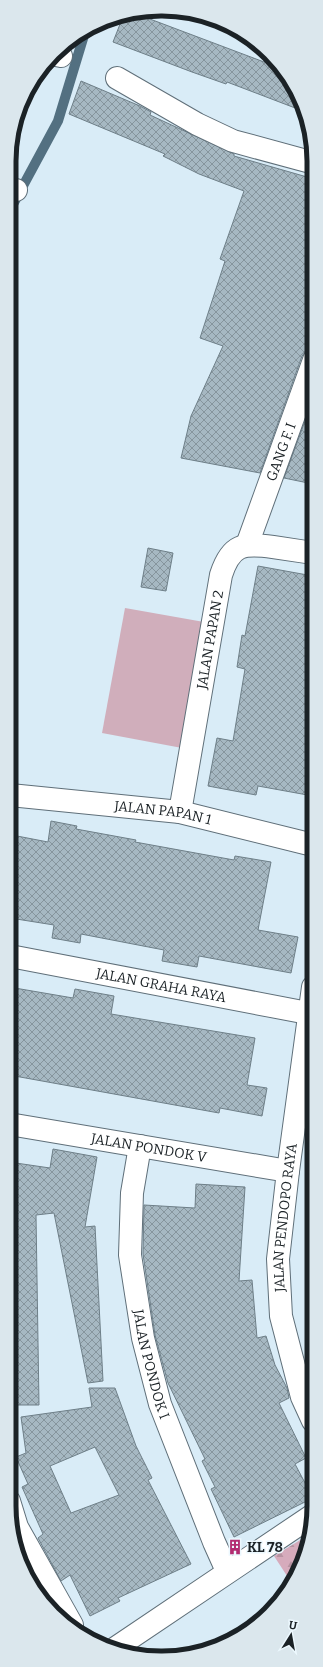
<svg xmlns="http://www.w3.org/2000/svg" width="323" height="1667" viewBox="0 0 323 1667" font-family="Bitter,serif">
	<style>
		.green { fill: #d0aebb }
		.forest { fill: url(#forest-firs) }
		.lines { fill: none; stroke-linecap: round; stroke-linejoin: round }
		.stream { stroke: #537081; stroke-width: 10 }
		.building { fill: url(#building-cross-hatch); stroke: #6e7f88; fill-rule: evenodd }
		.minor-casing { stroke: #5f6f79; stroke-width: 24 }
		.minor { stroke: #fff; stroke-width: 22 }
		.labels { text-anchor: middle; stroke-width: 3; stroke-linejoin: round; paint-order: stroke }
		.street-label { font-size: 14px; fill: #1b2226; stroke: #ecf8fe }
		.poi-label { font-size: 14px; font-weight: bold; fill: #1b2226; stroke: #ecf8fe; text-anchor: start }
		.rim { fill: none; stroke: #1b2226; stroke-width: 5 }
	</style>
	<defs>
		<pattern id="forest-firs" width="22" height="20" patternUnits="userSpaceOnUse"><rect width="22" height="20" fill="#d6abbc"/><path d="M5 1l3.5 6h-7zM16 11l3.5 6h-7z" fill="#b793a1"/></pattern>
		<pattern id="building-cross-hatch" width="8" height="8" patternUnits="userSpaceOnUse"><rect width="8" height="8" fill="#a6b8c2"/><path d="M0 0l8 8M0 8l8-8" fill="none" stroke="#86959d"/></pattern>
	</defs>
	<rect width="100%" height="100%" fill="#d9ecf7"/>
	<path class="green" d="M125,608L204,622L182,748L102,733Z"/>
	<path class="forest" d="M310,1534L298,1573L291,1582L274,1556Z"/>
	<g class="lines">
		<path class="stream" d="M10,210L58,121L85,32"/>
	</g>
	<path class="building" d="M134,13L280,68L298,94L303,111L227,82L226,84L192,72L113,42L124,14Z
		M81,81L140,106L151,112L150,115L234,154V156L314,179V338L310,348L306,351L302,356L260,473L181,458L191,416L223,346L200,338L225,261L220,259L244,191L199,174L163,156L165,154L69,114Z
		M312,402L313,403V484L284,478Z
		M148,548L173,553L166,591L141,587Z
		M258,566L313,576V796L258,786L256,795L208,786L217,738L233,741L245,669L237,667L242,635L245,636Z
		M51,821L77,826L76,829L136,840L135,842L234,860L235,856L271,862L258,930L298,937L291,973L199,956L197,967L162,961L164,950L81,934L80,943L52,938L54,925L10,918V898L15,866L12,865L17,836L48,842Z
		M9,987L73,998L75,989L114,996L111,1014L255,1038L247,1085L267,1088L262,1116L220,1108L219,1113L9,1075Z
		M53,1149L97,1157L85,1227L95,1226L103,1381L88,1383L54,1213L36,1215L39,1405H14L13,1344H9V1162L50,1168Z
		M196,1184L245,1187L239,1281L252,1280L257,1338L266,1336L275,1365L287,1388L289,1398L279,1403L306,1458L295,1464L313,1498L234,1537L211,1489L215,1487L202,1461L205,1459L168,1383L155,1335L143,1254L144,1205L195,1208Z
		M89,1388H115L136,1446L152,1478L148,1480L191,1564L118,1598L120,1601L90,1616L70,1575L61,1581L38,1538L43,1534L22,1487L28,1484L16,1457L26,1453L21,1417L92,1407ZM95,1447L119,1495L71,1513L50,1466Z
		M19,1556L38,1589L21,1564Z"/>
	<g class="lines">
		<defs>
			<g id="minor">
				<path d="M56,55L61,56"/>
				<path d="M117,78L197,124L233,141L314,163"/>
				<path d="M10,189L16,190"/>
				<path id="s1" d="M247,545L314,360"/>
				<path id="s2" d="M10,795L180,812L313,845"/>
				<path id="s3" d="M180,812L221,575C231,544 243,543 273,547C287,549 300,551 313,553"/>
				<path id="s4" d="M10,956L313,1014"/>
				<path id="s5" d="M9,1124L288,1171"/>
				<path id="s6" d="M140,1146L132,1193L130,1255L143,1338L160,1404L214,1542L227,1571"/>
				<path id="s7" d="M313,1421L302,1397L281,1316L278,1259L288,1171L313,987"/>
				<path d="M9,1501L17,1527L72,1625"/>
				<path d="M114,1649L313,1515"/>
			</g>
		</defs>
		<use href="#minor" class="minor-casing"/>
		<use href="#minor" class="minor"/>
	</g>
	<defs>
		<symbol id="building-bare" viewBox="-9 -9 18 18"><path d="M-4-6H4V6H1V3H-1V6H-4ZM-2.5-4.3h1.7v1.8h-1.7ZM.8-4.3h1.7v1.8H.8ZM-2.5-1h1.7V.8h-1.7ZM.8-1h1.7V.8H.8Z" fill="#b22c71" stroke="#ecf8fe" stroke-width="2.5" paint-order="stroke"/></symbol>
	</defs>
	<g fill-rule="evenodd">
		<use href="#building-bare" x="224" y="1536" width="22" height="22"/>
	</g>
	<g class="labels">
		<g class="street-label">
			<text dy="5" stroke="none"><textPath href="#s1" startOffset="99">GANG F. I</textPath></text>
			<text dy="5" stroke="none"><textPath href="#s3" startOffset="175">JALAN PAPAN 2</textPath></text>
			<text dy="5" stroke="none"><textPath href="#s2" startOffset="154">JALAN PAPAN 1</textPath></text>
			<text dy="5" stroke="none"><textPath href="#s4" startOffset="154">JALAN GRAHA RAYA</textPath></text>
			<text dy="5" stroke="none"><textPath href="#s5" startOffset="142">JALAN PONDOK V</textPath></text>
			<text dy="5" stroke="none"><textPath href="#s7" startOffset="209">JALAN PENDOPO RAYA</textPath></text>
			<text dy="5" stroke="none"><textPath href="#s6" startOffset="221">JALAN PONDOK I</textPath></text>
		</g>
		<g class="poi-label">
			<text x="247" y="1552">KL 78</text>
		</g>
	</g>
	<path d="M0 0H323V1667H0ZM161 16H162A145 145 0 0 1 307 161V1506A145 145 0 0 1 162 1651H161A145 145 0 0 1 16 1506V161A145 145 0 0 1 161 16Z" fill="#dbe7ed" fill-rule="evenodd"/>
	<path class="rim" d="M161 16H162A145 145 0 0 1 307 161V1506A145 145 0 0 1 162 1651H161A145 145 0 0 1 16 1506V161A145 145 0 0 1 161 16Z"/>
	<g transform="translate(291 1635) rotate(11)" stroke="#ecf8fe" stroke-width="3" paint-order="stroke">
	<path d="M0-3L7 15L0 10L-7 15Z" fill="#1b2226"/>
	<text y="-6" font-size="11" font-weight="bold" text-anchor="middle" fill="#1b2226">U</text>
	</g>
</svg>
